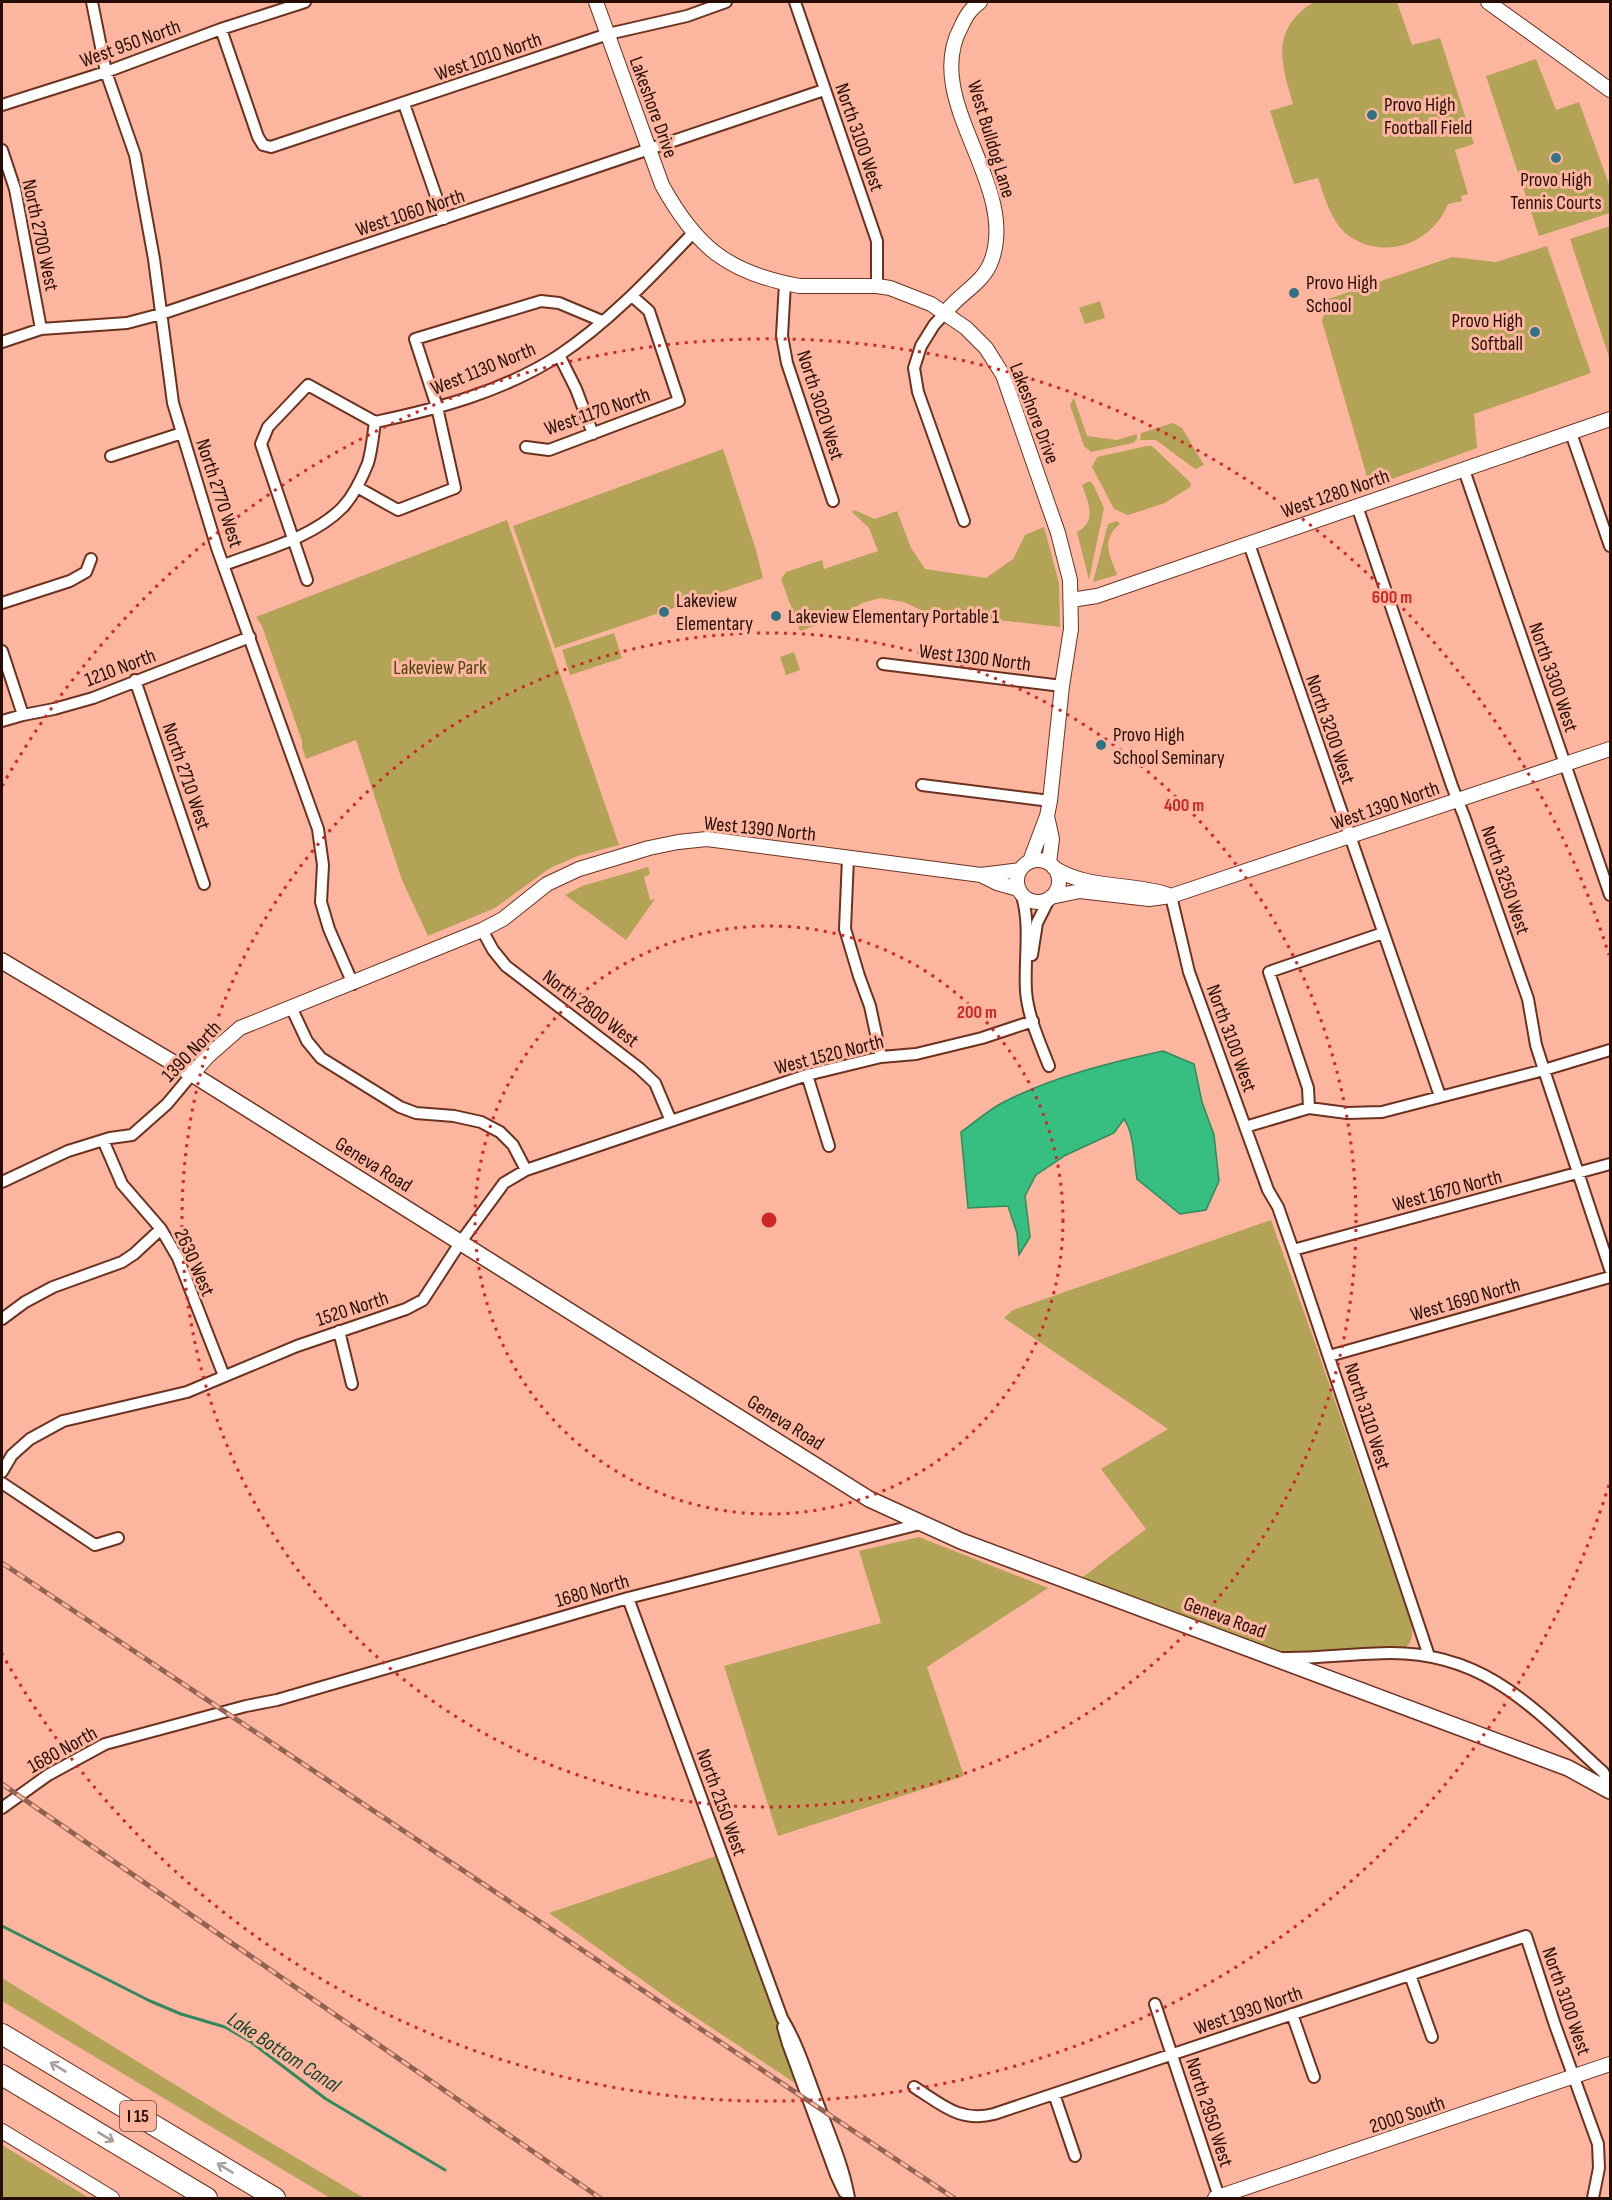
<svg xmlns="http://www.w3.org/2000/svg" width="1612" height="2200" viewBox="0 0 1612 2200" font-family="'Sofia Sans Condensed',sans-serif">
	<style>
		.green { fill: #b2a356 }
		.water { fill: #37bf81; stroke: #328a5c; stroke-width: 1.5 }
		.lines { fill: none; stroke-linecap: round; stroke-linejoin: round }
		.stream { stroke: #328a5c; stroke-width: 3 }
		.minor-casing { stroke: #6c321f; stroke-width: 14 }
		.tertiary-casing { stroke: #6c321f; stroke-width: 16 }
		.secondary-casing { stroke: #6c321f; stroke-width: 18 }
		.motorway-casing { stroke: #6c321f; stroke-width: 22 }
		.minor { stroke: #fff; stroke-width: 10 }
		.tertiary { stroke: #fff; stroke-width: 14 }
		.secondary { stroke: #fff; stroke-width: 15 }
		.motorway { stroke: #fff; stroke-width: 20 }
		.rail-casing { stroke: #926354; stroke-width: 5 }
		.rail { stroke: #fcb6a0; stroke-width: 3; stroke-dasharray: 9; stroke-linecap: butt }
		.oneway { stroke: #a89e9b }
		.ring { fill: none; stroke: #cd2726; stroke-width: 3; stroke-dasharray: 3 6 }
		.poi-dot { fill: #317385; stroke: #fcb6a0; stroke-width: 2 }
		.labels { text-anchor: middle; stroke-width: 6; stroke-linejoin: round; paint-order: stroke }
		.shield { fill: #fcb6a0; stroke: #664034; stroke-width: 1.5 }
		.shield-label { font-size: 18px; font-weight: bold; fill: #250d06 }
		.street-label { font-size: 20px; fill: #250d06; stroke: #fcb6a0 }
		.poi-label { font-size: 20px; fill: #250d06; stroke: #fcb6a0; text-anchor: start }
		.park-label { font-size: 20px; fill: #4e440f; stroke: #fcb6a0 }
		.water-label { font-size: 21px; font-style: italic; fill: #12472e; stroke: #fcb6a0 }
		.centre { fill: #cd2726; stroke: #fcb6a0; stroke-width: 3 }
		.ring-label { font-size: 18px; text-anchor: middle; font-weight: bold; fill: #cd2726; stroke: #fcb6a0; stroke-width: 6; stroke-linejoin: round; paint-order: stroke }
	</style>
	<rect width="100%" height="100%" fill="#fcb6a0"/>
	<path class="green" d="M1314,2H1397L1412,45L1440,38L1474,144L1455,150L1468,194L1461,196L1462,201L1448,204C1433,242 1388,260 1352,238C1332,226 1325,198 1318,178L1294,184L1270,111L1293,104C1281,62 1270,29 1314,2Z
		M1536,59L1556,110L1579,102L1610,187V213L1539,236L1486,76Z
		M1610,226V360L1570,239Z
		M1547,246L1591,373L1474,414L1477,448L1370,487L1322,321L1328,299L1452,257L1496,262Z
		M1100,301L1105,318L1085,324L1079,308Z
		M1074,398L1087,436L1117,440L1137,434V439L1133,443L1091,452L1084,446L1070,405Z
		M1173,423L1182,428L1204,465L1195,469L1156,440H1140L1141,433Z
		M1147,446H1152L1191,483L1190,487L1165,503L1128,515L1114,509L1092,467L1097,457Z
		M723,449L756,550L763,578L555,648L513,526Z
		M1089,481L1093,484L1104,508L1089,580L1077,532C1098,521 1088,503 1082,485Z
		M854,510L875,519L897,511L911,548L925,569L986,578L1013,559L1025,535L1044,527L1059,583L1060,627L925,612L904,602L880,598L862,603L845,615L800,631L781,579L786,572L822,560L824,569L878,551L869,528L852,512Z
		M507,520L619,845L578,856L550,868L495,908L428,936L402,880L356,740L306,759L302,747V741L262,626L256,617Z
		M1117,521L1120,524C1100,540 1110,555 1117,575L1093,582L1108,524Z
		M614,633L622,658L570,675L562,650Z
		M794,652L800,670L786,675L780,657Z
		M648,867L650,874L644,877L650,900L655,899L626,940L565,895L582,886Z
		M1271,1220L1314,1340L1412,1626C1413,1638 1411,1646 1400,1650L1276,1652L1079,1580L1146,1529L1101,1469L1168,1429L1004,1318L1013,1310Z
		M919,1537L1048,1588L927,1667L964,1776L778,1836L724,1666L881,1623L859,1551Z
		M716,1856L776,2016L798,2085L674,2003L549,1913Z
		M2,1978L229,2118L364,2198H330L2,2001Z
		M2,2145L89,2198H2Z"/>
	<path class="water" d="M1163,1051L1194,1064L1202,1102L1214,1135L1219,1181L1206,1210L1180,1214L1137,1179C1134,1162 1134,1132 1124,1119L1114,1133L1066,1155L1036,1175L1025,1196L1030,1237L1019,1255L1017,1233L1008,1206L968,1208L961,1132C974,1123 987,1111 1002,1103C1052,1077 1108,1063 1163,1051Z"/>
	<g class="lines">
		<path class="stream" d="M2,1926L150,2001L181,2014L225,2027L251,2042L326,2099L445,2170"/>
		<defs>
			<path id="minor" d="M92,2L106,72L135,155L154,259L173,403L217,548L318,829L323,865L321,902L329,929L353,984
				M795,2L877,241V286
				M221,29L258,137L263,145L271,147L608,34L687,16L726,2
				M404,104L444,219
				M2,105L106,72L221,29L305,2
				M2,150L15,189L41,329
				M785,283L782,336L787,363L833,501
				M945,313L934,325L921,346L914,368L918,392L964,521
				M2,342L41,329L127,323L161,314L824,90
				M559,355L576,389L593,434
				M1571,433L1610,546
				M526,447L549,450L679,401L649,311L632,296
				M111,456L182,433
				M1464,470L1610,895
				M357,487L398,510L455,488L437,407L415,339L541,301L559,303L602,321
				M1357,506L1452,786L1464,816L1528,999L1536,1045L1544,1070L1610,1269
				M1249,544L1440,1096
				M224,565C263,550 313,538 343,507C354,495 362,478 368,463C372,450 373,435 375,422
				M307,580L261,444L268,427L308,385L375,422C438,409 504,391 558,356C609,322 651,277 693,233
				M2,603L70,581L86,572L91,559
				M2,651L23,715
				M883,664L1062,686
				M135,680L204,884
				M2,721L23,715L54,709L93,698L250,637
				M922,785L1050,801
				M848,858L845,929L859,976L870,1006L881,1057
				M1022,896C1031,927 1024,959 1026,991C1028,1017 1040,1043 1049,1066
				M1171,896L1189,972L1268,1190L1278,1207L1293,1250L1429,1656
				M482,930L493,950L506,966L639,1068L655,1083L671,1121
				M1032,955L1037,923L1049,899
				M291,1007L307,1041L321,1058L400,1107L416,1113L454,1116L481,1122L500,1132L513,1145L526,1170
				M807,1075L829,1146
				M1309,1108L1308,1088L1269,972L1383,933
				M1245,1127L1309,1108L1347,1113L1382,1112L1544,1070L1610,1050
				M103,1140L122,1184L161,1229L178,1258L224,1376
				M2,1182L68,1151L110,1138L132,1135L167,1104L192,1074
				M1293,1250L1610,1164
				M2,1319L25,1302L53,1287L122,1262L134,1254L161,1229
				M339,1331L352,1384
				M1329,1356L1610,1277
				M2,1472L12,1455L30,1439L63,1421L187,1392L297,1346L406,1309L423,1300L460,1243L504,1183L526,1170L807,1075L881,1057L916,1054L982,1038L1033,1021
				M2,1483L95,1545L118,1538
				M628,1598L782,2018C799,2046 808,2078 820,2109C831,2138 844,2168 849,2198
				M1281,1658C1318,1659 1354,1653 1391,1653C1488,1653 1537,1712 1603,1772L1610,1784
				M2,1808L48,1775L105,1744L246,1706L277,1700L628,1598L920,1524
				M1410,1975L1432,2037
				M1155,2004L1219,2197
				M1292,2014L1314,2077
				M783,2027L788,2044L836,2175L844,2192
				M914,2087C941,2104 960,2123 994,2114L1526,1936L1555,2025L1598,2144L1599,2168L1593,2198
				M1054,2094L1075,2156"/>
			<path id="tertiary" d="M596,2L662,185C696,247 728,273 799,286H877L890,288L931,304L966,328L986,348L1003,375L1058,533L1070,580L1071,629L1062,686L1050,801L1047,816L1030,861
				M1488,2L1610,90
				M945,313C959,293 984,284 992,259C1018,183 921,100 961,27C966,16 970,9 980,2
				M1071,600L1097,596L1610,419
				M1047,816L1052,839L1049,863
				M1017 881a21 21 0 1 1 42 0a21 21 0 1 1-42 0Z
				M1054,868C1089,890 1131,882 1169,895
				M981,875L997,883L1018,889
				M1051,897L1080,891L1149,899L1171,896L1610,749
				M192,1074L208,1056L240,1028L482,930L503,919L547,884L579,869L649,848L678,842L707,839L981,875L1020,870
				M2,2131L112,2198
				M1215,2198L1610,2064"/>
			<path id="secondary" d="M2,961L192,1074L869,1499L961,1541L1568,1768L1610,1791"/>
			<path id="motorway" d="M2,2034L275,2198
				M2,2075L207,2198"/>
		</defs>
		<use href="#minor" class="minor-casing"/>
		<use href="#tertiary" class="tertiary-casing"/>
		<use href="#secondary" class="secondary-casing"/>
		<use href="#motorway" class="motorway-casing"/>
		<use href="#minor" class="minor"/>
		<use href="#tertiary" class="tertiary"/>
		<use href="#secondary" class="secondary"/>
		<use href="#motorway" class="motorway"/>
		<defs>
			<path id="rail" d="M2,1563L954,2198
				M2,1784L600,2198"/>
		</defs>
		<use href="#rail" class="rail-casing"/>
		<use href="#rail" class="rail"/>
	</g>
	<defs><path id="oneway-shaft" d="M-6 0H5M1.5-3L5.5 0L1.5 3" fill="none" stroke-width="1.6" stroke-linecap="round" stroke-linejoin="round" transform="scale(1.5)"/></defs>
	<g class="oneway">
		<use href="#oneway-shaft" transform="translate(58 2067) rotate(-149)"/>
		<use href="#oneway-shaft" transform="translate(106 2137) rotate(31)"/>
		<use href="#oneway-shaft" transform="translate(225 2168) rotate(-149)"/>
	</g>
	<g class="ring">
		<circle cx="769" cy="1220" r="294"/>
		<circle cx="769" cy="1220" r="587"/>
		<path d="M1609 1485A881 881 0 0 1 2 1654M2 786A881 881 0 0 1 1609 955"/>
	</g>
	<g class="poi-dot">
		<circle cx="1372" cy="115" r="6"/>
		<circle cx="1556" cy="158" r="6"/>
		<circle cx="1294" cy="293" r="6"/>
		<circle cx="1535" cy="332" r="6"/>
		<circle cx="664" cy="612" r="6"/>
		<circle cx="776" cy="616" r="6"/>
		<circle cx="1101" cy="745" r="6"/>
	</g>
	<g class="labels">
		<rect class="shield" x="120" y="2101" width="36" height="30" rx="4.5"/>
		<g class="shield-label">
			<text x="138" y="2122">I 15</text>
		</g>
		<g class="street-label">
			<text transform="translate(130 43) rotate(-20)" y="7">West 950 North</text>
			<text transform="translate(488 56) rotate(-19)" y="7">West 1010 North</text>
			<text transform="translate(654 107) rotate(70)" y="7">Lakeshore Drive</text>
			<text transform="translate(860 137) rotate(71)" y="7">North 3100 West</text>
			<text transform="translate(992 139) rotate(73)" y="7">West Bulldog Lane</text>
			<text transform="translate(410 212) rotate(-18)" y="7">West 1060 North</text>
			<text transform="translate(41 235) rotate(78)" y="7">North 2700 West</text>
			<text transform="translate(483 368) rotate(-22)" y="7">West 1130 North</text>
			<text transform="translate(821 405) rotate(72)" y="7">North 3020 West</text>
			<text transform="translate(597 411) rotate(-19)" y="7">West 1170 North</text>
			<text transform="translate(1035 413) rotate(69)" y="7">Lakeshore Drive</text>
			<text transform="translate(220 493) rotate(72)" y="7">North 2770 West</text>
			<text transform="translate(1335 493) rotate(-19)" y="7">West 1280 North</text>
			<text transform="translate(975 657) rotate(7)" y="7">West 1300 North</text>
			<text transform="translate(120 667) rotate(-21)" y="7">1210 North</text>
			<text transform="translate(1554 677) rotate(71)" y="7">North 3300 West</text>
			<text transform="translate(1331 729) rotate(71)" y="7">North 3200 West</text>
			<text transform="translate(187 776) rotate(71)" y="7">North 2710 West</text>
			<text transform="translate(1385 805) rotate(-19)" y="7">West 1390 North</text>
			<text transform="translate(760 828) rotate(6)" y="7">West 1390 North</text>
			<text transform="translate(1506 880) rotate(71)" y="7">North 3250 West</text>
			<text transform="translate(591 1008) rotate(37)" y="7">North 2800 West</text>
			<text transform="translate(1232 1038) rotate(70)" y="7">North 3100 West</text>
			<text transform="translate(191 1051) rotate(-46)" y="7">1390 North</text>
			<text transform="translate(829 1054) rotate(-14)" y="7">West 1520 North</text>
			<text transform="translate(374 1164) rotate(32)" y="7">Geneva Road</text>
			<text transform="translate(1447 1190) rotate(-15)" y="7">West 1670 North</text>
			<text transform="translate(195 1262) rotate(66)" y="7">2630 West</text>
			<text transform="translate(1465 1299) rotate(-16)" y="7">West 1690 North</text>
			<text transform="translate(352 1308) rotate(-18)" y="7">1520 North</text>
			<text transform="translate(1368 1416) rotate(72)" y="7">North 3110 West</text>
			<text transform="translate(786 1422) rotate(32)" y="7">Geneva Road</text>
			<text transform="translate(592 1590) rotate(-16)" y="7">1680 North</text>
			<text transform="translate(1225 1617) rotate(20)" y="7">Geneva Road</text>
			<text transform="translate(62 1749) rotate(-29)" y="7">1680 North</text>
			<text transform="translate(722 1802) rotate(70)" y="7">North 2150 West</text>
			<text transform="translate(1567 2001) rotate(71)" y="7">North 3100 West</text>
			<text transform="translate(1248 2010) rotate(-19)" y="7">West 1930 North</text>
			<text transform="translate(1210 2112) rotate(72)" y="7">North 2950 West</text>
			<text transform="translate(1407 2114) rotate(-19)" y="7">2000 South</text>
		</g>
		<g class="poi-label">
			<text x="1384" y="111">Provo High<tspan x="1384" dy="23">Football Field</tspan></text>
			<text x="1556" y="186" text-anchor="middle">Provo High<tspan x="1556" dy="23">Tennis Courts</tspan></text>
			<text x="1306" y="289">Provo High<tspan x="1306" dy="23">School</tspan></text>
			<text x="1523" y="327" text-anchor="end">Provo High<tspan x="1523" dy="23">Softball</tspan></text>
			<text x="676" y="607">Lakeview<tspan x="676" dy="23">Elementary</tspan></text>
			<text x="788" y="623">Lakeview Elementary Portable 1</text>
			<text x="1113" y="741">Provo High<tspan x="1113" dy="23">School Seminary</tspan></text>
		</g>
		<g class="park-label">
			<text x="440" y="674">Lakeview Park</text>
		</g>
		<g class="water-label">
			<text transform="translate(284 2052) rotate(33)" y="7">Lake Bottom Canal</text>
		</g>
	</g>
	<circle cx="769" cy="1220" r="9" class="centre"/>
	<g class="ring-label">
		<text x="1392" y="603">600 m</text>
		<text x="1184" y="811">400 m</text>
		<text x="977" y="1018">200 m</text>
	</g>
	<rect width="1612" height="2200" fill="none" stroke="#250d06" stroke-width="6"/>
</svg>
